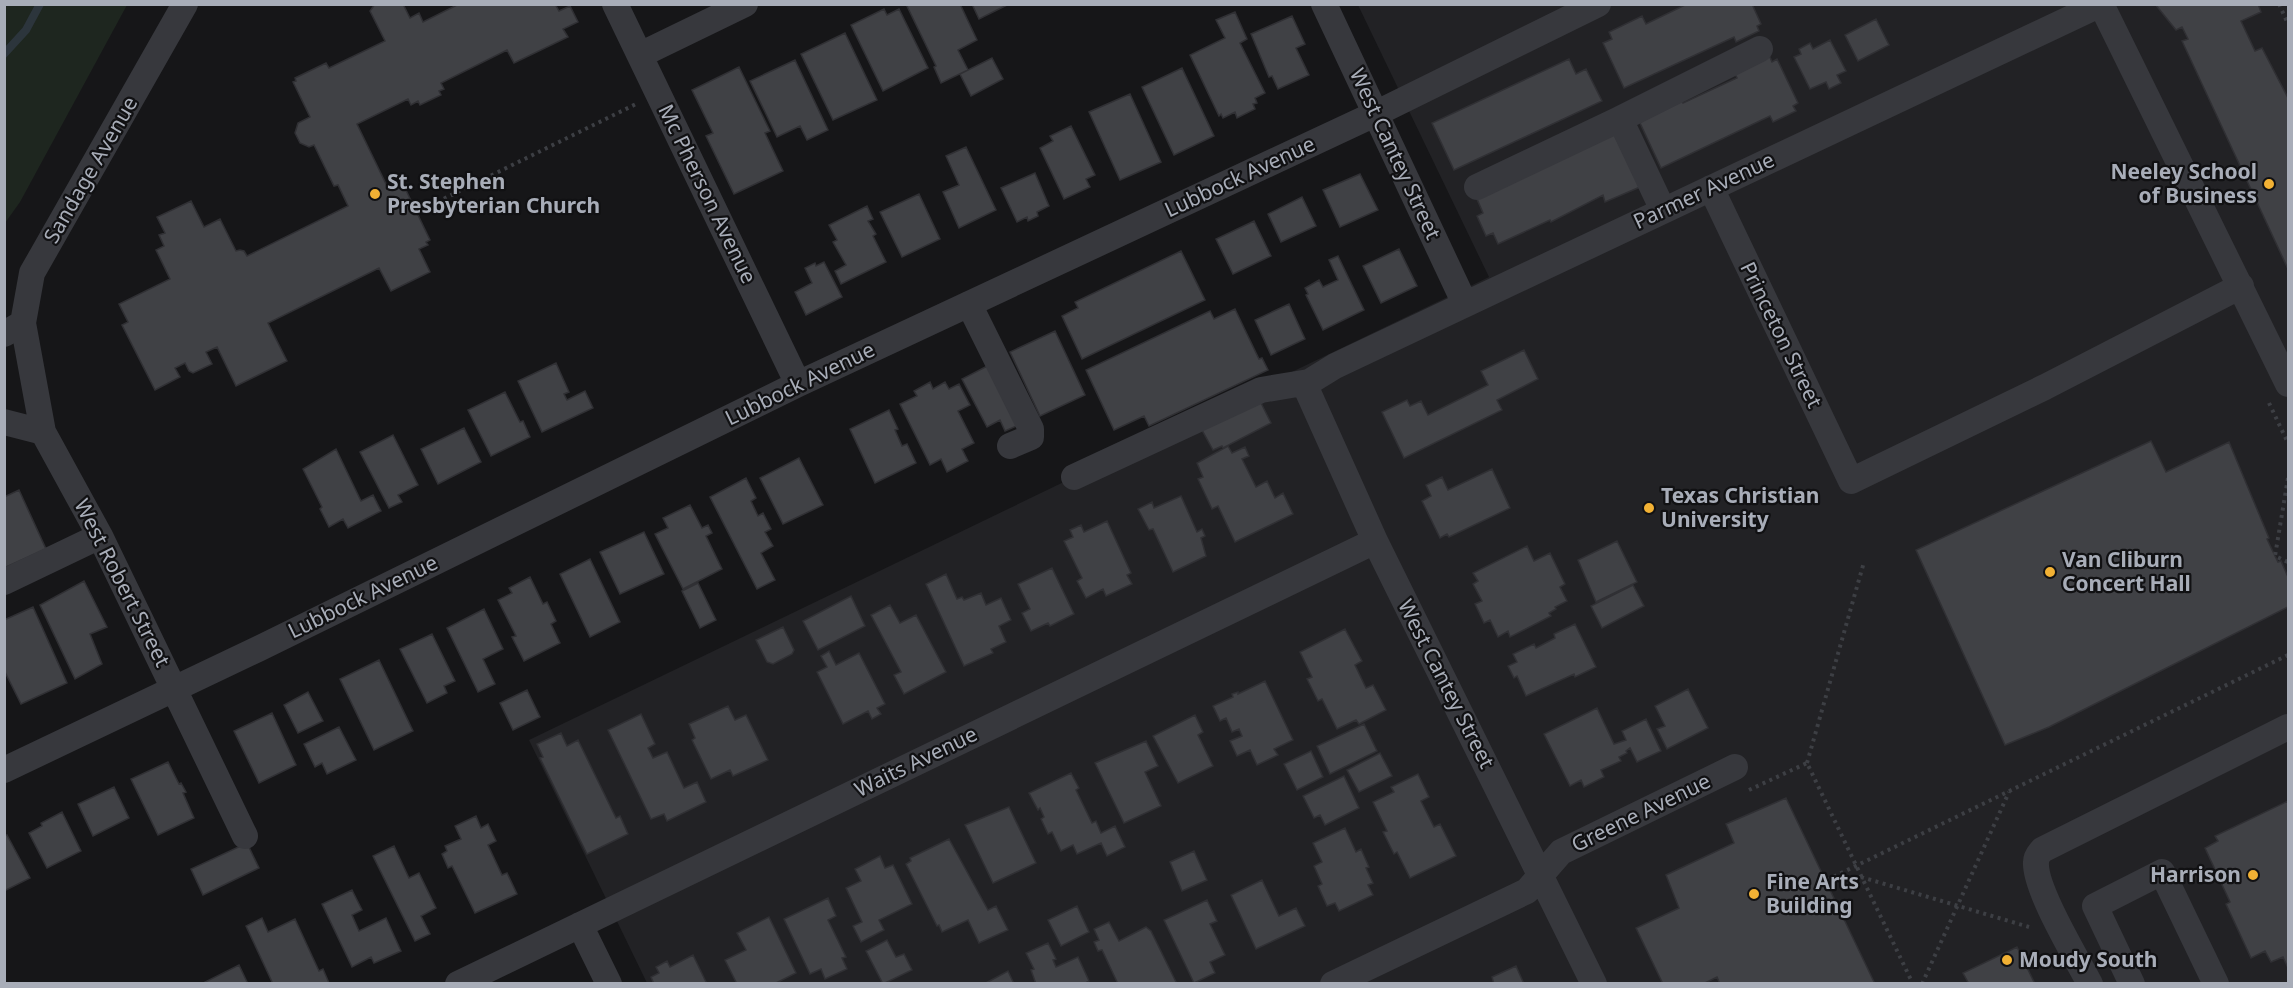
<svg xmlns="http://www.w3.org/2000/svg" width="2293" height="988" viewBox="0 0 2293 988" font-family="'Noto Sans',sans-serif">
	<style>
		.built { fill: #222225 }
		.green { fill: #1e261f }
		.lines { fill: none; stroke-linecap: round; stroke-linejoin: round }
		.stream { stroke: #2c353c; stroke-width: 8 }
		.building { fill: #404145; stroke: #303034; stroke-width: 1.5 }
		.path { stroke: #3d3f44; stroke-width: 4; stroke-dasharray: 3 4.5; stroke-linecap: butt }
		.minor { stroke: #37383d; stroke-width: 26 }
		.poi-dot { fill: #f2b134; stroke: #111113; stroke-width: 2 }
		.labels { text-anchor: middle; stroke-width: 4.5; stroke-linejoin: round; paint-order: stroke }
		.street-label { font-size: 21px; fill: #a8adb8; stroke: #111113 }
		.poi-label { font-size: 21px; font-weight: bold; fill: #a8adb8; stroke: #111113; text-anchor: start }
	</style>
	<rect width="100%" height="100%" fill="#161618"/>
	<path class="built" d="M1358,5H2288V983H647L529,740L1489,277Z"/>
	<path class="green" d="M5,4L127,5L20,202L5,223Z"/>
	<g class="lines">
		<path class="stream" d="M4,54L26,30L40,4"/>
	</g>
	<path class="building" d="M375,4H403L410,18L419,13L423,22L459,4H555L559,11L570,6L578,22L563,29L568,37L514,63L507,50L441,83L444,89L439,91L441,95L420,105L418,101L411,105L408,99L357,124L388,188L399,183L400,186L403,184L430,240L426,242L428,245L419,249L430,272L391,291L379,268L268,323L287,361L236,386L217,347L206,352L212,364L193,373L189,371L185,363L175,368L180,377L155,390L122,325L128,322L119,304L170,279L156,250L164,246L159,235L165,233L157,217L191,201L204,227L220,219L236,251L240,250L244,251L247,256L348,206L338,185L334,186L314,145L309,147L300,143L295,133L298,123L310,117L293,82L296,81L295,78L326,63L329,68L385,41L370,11Z
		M906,4H960L977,40L958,50L968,70L941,83L934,67L936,66Z
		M972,4H1009L979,19Z
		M1687,4H1752L1761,24L1757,26L1759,31L1736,42L1734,37L1624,88L1603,43L1612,39L1609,32L1642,16L1646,24Z
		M2155,4H2258L2261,12L2241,21L2255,51L2262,48L2288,98V269L2182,41L2188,39L2182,27L2176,30Z
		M884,9L887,15L899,9L928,68L883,91L851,25Z
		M1235,12L1247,39L1240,43L1265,93L1255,98L1257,103L1253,104L1255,109L1237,118L1235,112L1223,118L1221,114L1219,116L1190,55L1225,38L1216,20Z
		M1292,16L1305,44L1296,48L1309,75L1278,89L1272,76L1269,77L1251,34Z
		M1876,19L1889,45L1858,61L1845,35Z
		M845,33L877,100L833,120L801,54Z
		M1830,40L1846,71L1837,75L1841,83L1829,89L1826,82L1810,89L1794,57L1801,54L1799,49L1810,43L1813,49Z
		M1769,55L1772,62L1777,59L1798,103L1793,106L1796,111L1773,122L1770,116L1661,168L1640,123L1679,95L1683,103L1737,78L1734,72Z
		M992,58L1003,79L971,96L960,74Z
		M1569,59L1576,74L1586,69L1602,101L1454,170L1432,123Z
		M795,60L828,130L807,140L800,126L777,137L750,81Z
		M739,67L770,131L765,133L783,171L734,194L706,136L713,133L692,90Z
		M1182,68L1214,136L1174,155L1142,87Z
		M1130,94L1161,162L1120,180L1089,112Z
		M1071,126L1095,175L1086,179L1090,187L1064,199L1040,148L1053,141L1050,136Z
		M1614,134L1640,187L1605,202L1603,195L1551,222L1550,220L1498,244L1493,233L1486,236L1477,216L1483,213L1477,199Z
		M966,147L996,210L959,228L943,192L959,185L946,156Z
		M1035,173L1049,206L1037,212L1038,216L1028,221L1027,217L1017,222L1001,188Z
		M1360,174L1378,210L1340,227L1323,190Z
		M919,194L940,239L902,257L880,212Z
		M1302,197L1316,226L1281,242L1268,214Z
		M867,206L873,219L868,221L876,234L873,236L886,262L841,284L835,271L846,265L833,242L837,240L829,225Z
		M1254,221L1271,256L1233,274L1216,239Z
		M1399,249L1417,286L1381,303L1363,266Z
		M1181,251L1205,300L1082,359L1062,316L1078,308L1075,302Z
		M1338,256L1364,310L1323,330L1306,295L1308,294L1305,288L1319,280L1323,287L1338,280L1329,260Z
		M824,262L842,297L806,315L795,292L812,283L805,268L815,263L816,266Z
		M1289,304L1305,339L1271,355L1255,320Z
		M1235,309L1259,359L1262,358L1268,370L1149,426L1144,416L1114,430L1086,370L1210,311L1214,319Z
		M1055,331L1085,395L1040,416L1010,352Z
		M1524,350L1538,379L1497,400L1502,410L1404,458L1382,412L1407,400L1410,406L1421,401L1428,415L1488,385L1481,371Z
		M995,362L1023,423L1005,431L1000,420L987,427L962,379Z
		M556,363L569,392L564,394L567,400L585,391L593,408L542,432L518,381Z
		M930,382L933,389L945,382L949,389L959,384L970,405L958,411L974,443L962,449L968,461L947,472L941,459L930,465L900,404L917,396L914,391Z
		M505,392L520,422L523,421L530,437L491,456L468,410Z
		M1260,401L1271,423L1223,448L1222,446L1213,450L1202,430Z
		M889,410L898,429L895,430L902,446L907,444L916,463L875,483L850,429Z
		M464,428L481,462L438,484L421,449Z
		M393,435L418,485L398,495L402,502L389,508L360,452Z
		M2151,441L2166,472L2229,442L2269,538L2267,539L2275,556L2278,562L2281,561L2288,577V607L2049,727L2005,745L1916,550Z
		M1228,446L1232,453L1245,447L1249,456L1242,459L1256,487L1267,481L1275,498L1283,493L1293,514L1235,542L1218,506L1212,509L1198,479L1203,477L1197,463Z
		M336,449L361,501L373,495L381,511L348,528L343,519L329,527L320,509L322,507L303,469Z
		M799,458L823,505L783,524L760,478Z
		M1492,469L1510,508L1449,537L1447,534L1440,538L1422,501L1431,496L1426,485L1442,477L1448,490Z
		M746,478L756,498L751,501L758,516L763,513L771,529L765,532L773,546L761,553L775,580L757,589L710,497Z
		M19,490L46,549L4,568V497Z
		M1181,496L1197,532L1202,529L1205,536L1201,538L1206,556L1173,572L1153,529L1149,530L1138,509L1152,502L1154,508Z
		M690,505L702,528L708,525L712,533L706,536L722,569L683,589L655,534L668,528L663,518Z
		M1107,521L1131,573L1127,575L1132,584L1106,596L1103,589L1086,598L1077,581L1082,578L1064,541L1073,537L1070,530L1081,525L1084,532Z
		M644,532L664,574L620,594L600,552Z
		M1617,541L1637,582L1596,602L1578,560Z
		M1527,546L1534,561L1550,553L1565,584L1560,587L1567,601L1555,607L1556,609L1549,613L1551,616L1510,637L1508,631L1498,637L1490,620L1484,623L1475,604L1482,601L1473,584L1478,581L1473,573Z
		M590,559L620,622L590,637L560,574Z
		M1052,568L1074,614L1050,626L1048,623L1031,631L1022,613L1030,609L1018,584Z
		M946,574L957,599L962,597L964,600L981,593L986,605L1001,598L1011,620L999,626L1006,642L991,649L993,653L964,666L926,584Z
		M530,577L543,604L547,602L556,621L551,624L560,643L524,661L512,637L516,636L498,600L512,593L509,588Z
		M84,581L107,627L90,634L102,664L75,679L40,605Z
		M698,583L716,620L700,628L682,591Z
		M1633,585L1644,606L1602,628L1591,606Z
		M851,596L865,626L818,650L803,621Z
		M890,605L900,623L916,615L946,672L904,694L894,675L901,672L871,615Z
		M33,607L67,683L21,704L4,670V620Z
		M484,609L503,649L483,659L495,684L478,692L447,628Z
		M1575,624L1596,667L1575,677L1574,674L1526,696L1517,676L1514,678L1508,666L1517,662L1513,654L1534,644L1536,648L1555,638L1554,634Z
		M783,627L794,650L792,654L773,664L767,662L756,640Z
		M1345,629L1362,661L1355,665L1366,688L1373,685L1386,710L1359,724L1356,720L1337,729L1322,699L1318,701L1307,679L1312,677L1300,652Z
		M432,634L455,681L444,686L447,693L427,703L400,649Z
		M829,651L836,665L859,653L885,704L877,708L881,714L872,719L868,711L843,724L817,672L827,667L821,656Z
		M379,660L413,731L374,750L340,679Z
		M1265,681L1293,740L1274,749L1278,755L1257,765L1250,750L1237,756L1230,741L1242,736L1239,729L1232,732L1226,718L1220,721L1213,706L1233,697L1232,694L1238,692V694Z
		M1688,689L1708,728L1667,749L1657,729L1665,726L1655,706Z
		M527,690L540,717L513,730L500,703Z
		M308,692L323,721L298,733L284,705Z
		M728,706L735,720L746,715L768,760L733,776L730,770L711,779L692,740L695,738L689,724Z
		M1597,708L1614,744L1626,740L1622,731L1646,719L1661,751L1637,762L1630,748L1626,751L1627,753L1619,757L1621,761L1601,770L1604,777L1584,787L1581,780L1570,786L1544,734Z
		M272,713L296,765L259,783L234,731Z
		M641,714L655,744L648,748L653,758L667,752L684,788L697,782L706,802L667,821L664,814L651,819L608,730Z
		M1195,715L1203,732L1198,735L1213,766L1178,783L1153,736Z
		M1364,724L1377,751L1330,774L1317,746Z
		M339,727L356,760L327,774L322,763L315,767L304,744Z
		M561,733L567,746L578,740L616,818L620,816L628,834L587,854L540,758L543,757L537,744Z
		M1146,741L1158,766L1145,772L1161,806L1124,823L1095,763Z
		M1311,751L1323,777L1297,790L1284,764Z
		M1380,753L1392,776L1359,792L1347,770Z
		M168,762L179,784L181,783L186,792L183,793L194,818L158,835L131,779Z
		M1071,773L1079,788L1076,790L1092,823L1096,821L1101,833L1115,826L1125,847L1107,856L1101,843L1077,854L1073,845L1061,851L1052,832L1048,834L1041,819L1044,817L1040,808L1038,810L1029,793Z
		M1418,774L1429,797L1421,801L1434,827L1440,824L1456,856L1410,878L1397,852L1394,854L1383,832L1387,831L1373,802L1394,792L1391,787Z
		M1344,776L1359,808L1325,825L1320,815L1314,818L1303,796Z
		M114,787L129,818L93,836L78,804Z
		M1786,798L1875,984H1720L1717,977L1703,984H1663L1636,928L1679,908L1666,875L1734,843L1726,824Z
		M2288,801V968L2283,957L2271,962L2265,951L2251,958L2226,904L2230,902L2205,848L2218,841L2215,836Z
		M1009,807L1036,863L993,883L965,825Z
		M62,812L81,851L47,868L29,833L42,826L41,823Z
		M476,816L481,828L488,824L496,841L488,845L502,875L507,873L517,894L475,913L452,866L448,868L442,854L447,851L445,846L461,839L455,826Z
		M1345,828L1356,852L1361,849L1369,867L1366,868L1373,883L1368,885L1373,895L1339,911L1335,903L1327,906L1318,886L1322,884L1314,866L1322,862L1313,843Z
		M7,835L30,878L4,891V836Z
		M949,839L988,910L996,906L1008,930L979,943L968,920L942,932L939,925L937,926L906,864L911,861L910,858Z
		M247,843L259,868L203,895L191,869Z
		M394,846L409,878L419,873L436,908L421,916L430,934L415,941L373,856Z
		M1194,851L1207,880L1182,891L1170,862Z
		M880,856L885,868L893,865L912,904L879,920L884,930L861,942L853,926L862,922L846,888L861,881L855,869Z
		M1262,880L1279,916L1296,908L1305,926L1256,949L1231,895Z
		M352,890L362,910L352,915L359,931L386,918L401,951L374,963L371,957L352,967L322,904Z
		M828,898L836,916L828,920L846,957L842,958L847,969L825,979L821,969L810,974L784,919Z
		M1207,900L1217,921L1210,924L1225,955L1210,962L1215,973L1194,983L1164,920Z
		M1077,906L1089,932L1061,946L1048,920Z
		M769,917L796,973L774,984H737L725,960L746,950L737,933Z
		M262,918L268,932L295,919L319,971L323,969L329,983L273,984L246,926Z
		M1109,922L1119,941L1146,927L1151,931L1177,984H1118L1102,950L1098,951L1094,942L1099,940L1094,929Z
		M887,940L896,957L904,954L912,970L883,984L866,951Z
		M1048,943L1056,959L1053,960L1056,967L1078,957L1089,981L1084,984H1036L1031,970L1034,969L1026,953Z
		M2017,947L2035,984H1969L1963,973Z
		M693,955L707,984H654L651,977L659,973L656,967L667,961L670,967Z
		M239,965L248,984H206L205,982Z
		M1516,966L1524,984H1494L1492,977Z
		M1008,971L1014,984H984Z"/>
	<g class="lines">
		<path class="path" d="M2279,4L2288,24
			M417,212L636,104
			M2269,403L2288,443
			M2288,478L2275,556L2288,562
			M1807,763L1864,562
			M1749,790L1807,763L1913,984
			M1861,877L2029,927
			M1827,880L2288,655
			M1922,984L2009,792"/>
		<path class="minor" d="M615,4L798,384
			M1324,4L1465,304
			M2101,4L2288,384
			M640,55L745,4
			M1620,119L1760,49
			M1477,187L1620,119L1663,210
			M1711,188L1851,481L2045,387L2241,286
			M969,304L1031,429V437L1010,446
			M23,323L43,432L100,536L245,836
			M4,334L23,323L32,273L185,4
			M1309,382L1308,392L1375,541L1594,984
			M4,422L43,432
			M1074,477L1261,390L1309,382L1335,366L2101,4
			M4,582L100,536
			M4,770L258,649L798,384L1375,114L1598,4
			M580,925L609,984
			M458,984L1375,541
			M1333,984L1527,891L1561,852L1735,767
			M2090,984C2076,957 2034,888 2036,862C2036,856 2039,854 2042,850L2288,727
			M2132,984L2095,906L2162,872L2216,984"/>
	</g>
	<g class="poi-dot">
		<circle cx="2269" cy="184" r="6"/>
		<circle cx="375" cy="194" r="6"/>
		<circle cx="1649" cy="508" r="6"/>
		<circle cx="2050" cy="572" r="6"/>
		<circle cx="2253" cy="875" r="6"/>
		<circle cx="1754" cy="894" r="6"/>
		<circle cx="2007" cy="960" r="6"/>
	</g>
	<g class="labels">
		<g class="street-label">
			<text transform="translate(1395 154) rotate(65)" y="7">West Cantey Street</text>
			<text transform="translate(91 170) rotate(-60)" y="7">Sandage Avenue</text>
			<text transform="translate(1240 177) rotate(-25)" y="7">Lubbock Avenue</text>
			<text transform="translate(1704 191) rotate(-25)" y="7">Parmer Avenue</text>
			<text transform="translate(707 194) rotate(64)" y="7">Mc Pherson Avenue</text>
			<text transform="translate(1781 335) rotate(64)" y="7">Princeton Street</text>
			<text transform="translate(800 384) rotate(-26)" y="7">Lubbock Avenue</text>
			<text transform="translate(122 583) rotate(63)" y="7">West Robert Street</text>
			<text transform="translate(363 597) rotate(-26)" y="7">Lubbock Avenue</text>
			<text transform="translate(1446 684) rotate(63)" y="7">West Cantey Street</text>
			<text transform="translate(916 762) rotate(-26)" y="7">Waits Avenue</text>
			<text transform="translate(1641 813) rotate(-26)" y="7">Greene Avenue</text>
		</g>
		<g class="poi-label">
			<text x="2257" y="179" text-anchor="end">Neeley School<tspan x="2257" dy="24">of Business</tspan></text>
			<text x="387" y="189">St. Stephen<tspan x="387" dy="24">Presbyterian Church</tspan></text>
			<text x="1661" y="503">Texas Christian<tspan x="1661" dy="24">University</tspan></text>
			<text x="2062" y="567">Van Cliburn<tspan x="2062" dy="24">Concert Hall</tspan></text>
			<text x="2241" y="882" text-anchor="end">Harrison</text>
			<text x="1766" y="889">Fine Arts<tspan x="1766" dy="24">Building</tspan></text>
			<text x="2019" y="967">Moudy South</text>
		</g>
	</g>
	<rect width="2293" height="988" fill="none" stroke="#a8adb8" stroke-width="12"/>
</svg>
